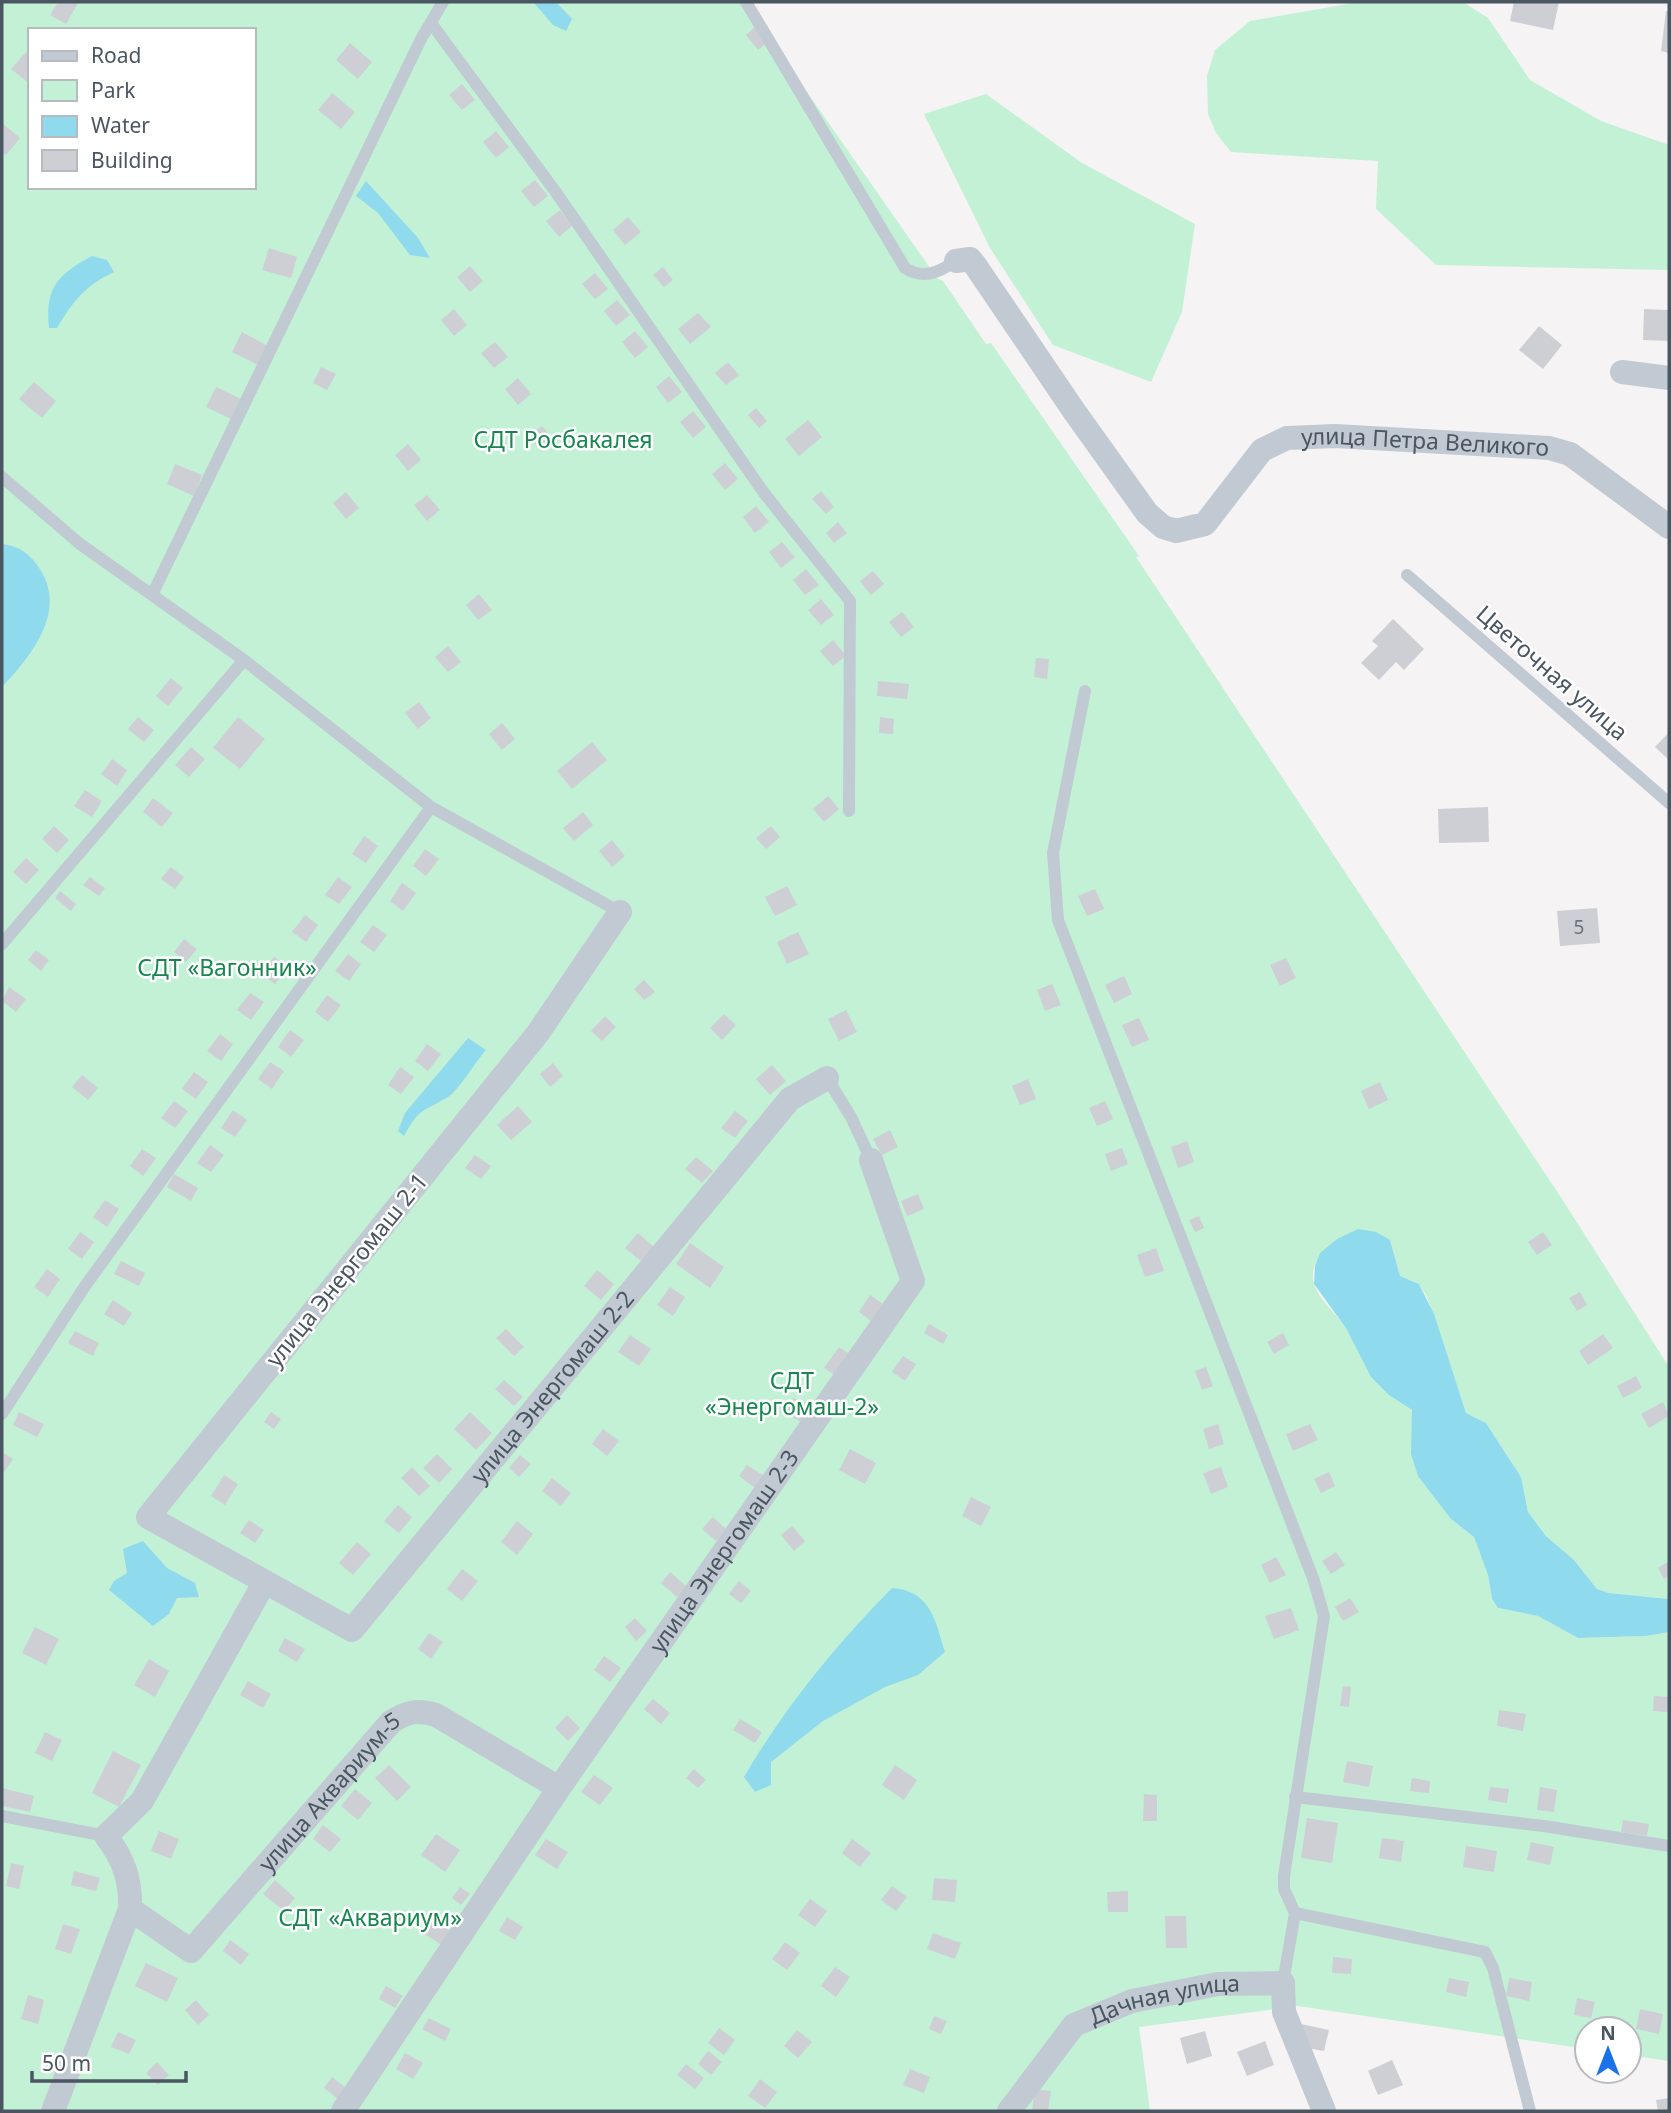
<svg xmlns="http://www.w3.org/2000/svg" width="1671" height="2113" viewBox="0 0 1671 2113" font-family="'Noto Sans',sans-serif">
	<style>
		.green { fill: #c3f1d5; fill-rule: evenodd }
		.water { fill: #90daee }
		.building { fill: #cdcfd5 }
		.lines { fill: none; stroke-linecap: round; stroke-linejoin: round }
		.service { stroke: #c1cad2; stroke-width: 12 }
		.minor { stroke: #c1cad2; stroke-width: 24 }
		.labels { text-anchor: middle; stroke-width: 5; stroke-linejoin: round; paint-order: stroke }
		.number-label { font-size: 19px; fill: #6b747e }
		.park-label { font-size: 23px; fill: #17864f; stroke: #fff }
		.street-label { font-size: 23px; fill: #4a5661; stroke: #fff }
	</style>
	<rect width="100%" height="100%" fill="#f5f3f3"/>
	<path class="green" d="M2,2H744L937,278L943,281L986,344L991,343L1139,556L1136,557L1562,1199L1669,1367V1599L1609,1593L1597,1589L1574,1560L1546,1536L1528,1512L1521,1477L1486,1423L1466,1413L1427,1297L1419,1284L1400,1276L1390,1240L1337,1239C1324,1250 1308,1265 1314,1284C1319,1300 1337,1314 1346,1328C1371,1369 1368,1382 1412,1410L1413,1431L1451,1519L1474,1537L1488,1575L1492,1599L1498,1608L1538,1616L1578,1638L1646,1636L1669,1632V2061L1629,2055V2029H1587V2049L1298,2006L1139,2027L1150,2111H2ZM30,30H254V187H30Z
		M1359,2H1463L1488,18L1530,80L1601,121L1669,145V270L1436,265L1376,209L1378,161L1231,152L1216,133L1208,114L1207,76L1215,50L1250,21Z
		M986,94L1082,163L1195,224L1182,312L1151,382L1053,345L990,248L924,114Z"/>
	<path class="water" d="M533,2H556L572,19L566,31L553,25Z
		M366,181L418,238L430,258L410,255L378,213L356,196Z
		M92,256L107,260L114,272C86,285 73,301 57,328H49C45,288 57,275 92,256Z
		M2,544C18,546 28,552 37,565C70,609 32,655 2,687Z
		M468,1038L486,1050C476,1061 459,1090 448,1097C423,1112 419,1108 404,1136L398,1131L405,1113Z
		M1358,1229L1376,1232L1390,1240L1400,1276L1419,1284L1434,1314L1466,1413L1486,1423L1521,1477L1528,1512L1546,1536L1574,1560L1597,1589L1609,1593L1669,1599V1632L1646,1636L1578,1638L1538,1616L1498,1608L1492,1599L1488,1575L1474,1537L1451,1519L1418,1476L1411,1454L1412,1410L1389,1395L1371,1377L1346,1328L1314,1284L1315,1266L1320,1253L1337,1239Z
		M143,1541L167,1568L195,1583L199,1597L177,1598L169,1614L153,1626L109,1590L114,1581L127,1573L123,1549Z
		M892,1588C931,1591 935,1620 945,1652L918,1675L885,1687L823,1721L771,1762V1785L755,1792L744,1777C785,1707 835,1646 892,1588Z"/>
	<path class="building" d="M58,2L78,3L66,24L50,15Z
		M1514,2H1559L1553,30L1510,21Z
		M1666,11H1669V53L1661,51Z
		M755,27L768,42L758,50L746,35Z
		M350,43L372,62L358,79L336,60Z
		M26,52L30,56V84L11,69Z
		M462,84L475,100L462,110L449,95Z
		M332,93L355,112L341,129L318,110Z
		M2,123L20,138L6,155L2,152Z
		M496,131L509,147L496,158L483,142Z
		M535,180L548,196L534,207L521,191Z
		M560,210L572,226L559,237L546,221Z
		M628,217L641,232L625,245L613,230Z
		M269,248L297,257L291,278L262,270Z
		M470,266L483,281L470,292L457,277Z
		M663,267L673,280L664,287L653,275Z
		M595,273L608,289L595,299L582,284Z
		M617,300L630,315L616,326L604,311Z
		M454,309L467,325L454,336L441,320Z
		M1644,309L1669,310V341L1643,340Z
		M698,313L711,327L690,344L678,329Z
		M1539,326L1562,345L1543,369L1519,350Z
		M635,331L648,347L635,358L622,342Z
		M242,332L268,346L258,365L232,352Z
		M495,342L508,357L494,368L481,353Z
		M728,362L739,375L726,385L715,373Z
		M321,367L336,374L327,390L313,383Z
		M669,376L682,392L668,403L656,387Z
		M518,378L531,394L518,405L505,389Z
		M34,382L56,401L42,418L19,399Z
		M216,387L243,400L233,420L206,407Z
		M756,408L767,421L759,428L748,415Z
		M693,411L706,427L693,438L680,422Z
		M808,420L822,437L799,456L785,439Z
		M542,426L555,441L542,452L529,437Z
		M408,444L421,460L408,471L395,455Z
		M725,463L738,479L725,490L712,474Z
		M175,464L202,475L194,496L167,484Z
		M821,491L834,507L826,514L812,499Z
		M346,492L359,508L346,519L333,503Z
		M427,495L440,510L427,521L414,505Z
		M756,506L769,522L755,533L743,517Z
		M838,522L847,533L834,543L826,533Z
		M782,542L795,557L781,568L769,552Z
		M806,569L819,585L805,595L793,580Z
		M873,571L884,584L871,595L860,581Z
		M479,594L492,610L478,620L466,605Z
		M821,599L834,615L821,625L808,610Z
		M902,612L914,627L901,637L889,622Z
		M1393,619L1424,649L1404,670L1396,662L1379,680L1361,663L1378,646L1372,641Z
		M833,640L846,656L833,666L820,651Z
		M448,646L461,662L448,672L435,657Z
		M1036,658L1049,659L1047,679L1034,677Z
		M171,678L183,688L168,706L156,696Z
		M878,681L909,684L907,699L877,696Z
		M419,702L431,718L418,729L405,713Z
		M138,717L154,730L144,742L128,729Z
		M238,717L265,739L240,769L213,748Z
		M880,717L894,719L893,734L879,733Z
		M502,723L515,739L502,750L489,734Z
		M1669,732V760L1655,747Z
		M592,742L607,760L572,789L557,771Z
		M191,747L205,759L189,777L175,765Z
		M112,759L127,770L117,786L101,774Z
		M85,790L102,801L92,817L74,806Z
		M828,796L839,809L824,822L813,809Z
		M153,798L173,813L162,827L143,812Z
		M1488,807L1489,842L1439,843L1438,809Z
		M583,812L593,825L574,841L563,828Z
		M54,826L69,840L57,853L42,839Z
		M771,826L780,837L766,849L756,838Z
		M364,836L378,846L366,863L352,854Z
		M612,840L625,856L612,867L599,851Z
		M425,849L439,859L426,876L413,866Z
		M26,858L39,870L26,884L13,872Z
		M171,867L184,877L175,889L161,879Z
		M90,877L105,888L99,896L83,885Z
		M338,877L352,887L339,904L325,895Z
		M402,883L416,893L403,911L390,901Z
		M787,886L797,905L775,916L765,897Z
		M1095,889L1104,909L1087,916L1078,896Z
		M60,891L76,904L71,911L55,898Z
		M1597,908L1600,943L1560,946L1557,911Z
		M305,915L318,925L306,942L292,932Z
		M373,925L387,935L374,952L360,942Z
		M798,932L809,954L787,964L777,942Z
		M184,939L197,949L186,962L174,952Z
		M36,950L49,960L41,971L28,960Z
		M348,954L361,964L349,981L335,971Z
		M274,957L288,966L275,984L261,974Z
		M1286,958L1296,978L1280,986L1270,965Z
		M1124,976L1132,994L1114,1003L1105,985Z
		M644,980L655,992L644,1000L634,989Z
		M1052,984L1061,1005L1045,1011L1037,990Z
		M9,987L26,999L16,1012L2,1001Z
		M250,993L264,1002L251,1020L237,1010Z
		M327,995L341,1005L328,1022L315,1012Z
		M846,1010L857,1032L839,1041L828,1019Z
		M724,1014L736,1025L722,1040L710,1028Z
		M605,1016L616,1027L602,1041L591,1031Z
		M1139,1018L1149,1040L1132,1047L1122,1025Z
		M290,1030L304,1040L291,1057L278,1047Z
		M220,1034L233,1044L221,1061L207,1051Z
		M427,1044L441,1054L428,1071L415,1061Z
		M270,1062L284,1071L272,1089L258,1079Z
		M553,1063L563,1076L550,1087L540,1074Z
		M772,1065L786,1081L770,1095L756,1079Z
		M400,1067L414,1077L401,1094L388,1085Z
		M194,1072L208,1082L196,1099L182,1089Z
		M82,1075L98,1088L88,1100L72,1087Z
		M1028,1079L1036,1099L1020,1105L1012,1086Z
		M1380,1082L1388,1100L1369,1109L1361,1091Z
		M174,1101L188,1111L175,1128L161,1118Z
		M1105,1101L1113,1119L1097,1126L1089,1108Z
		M518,1106L532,1122L511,1140L497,1125Z
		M233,1110L247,1120L235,1137L221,1128Z
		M735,1111L748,1121L735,1138L721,1128Z
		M890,1130L898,1147L882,1155L873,1139Z
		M1187,1141L1194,1162L1178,1168L1171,1147Z
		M210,1145L224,1155L211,1172L197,1163Z
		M1122,1148L1128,1164L1111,1171L1105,1154Z
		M142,1149L156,1158L143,1176L130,1166Z
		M475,1155L491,1166L481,1179L465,1168Z
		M696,1157L713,1171L702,1183L685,1169Z
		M174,1174L198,1188L191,1201L167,1187Z
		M918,1194L924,1209L907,1216L901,1201Z
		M105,1200L119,1209L107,1227L93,1217Z
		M1199,1216L1204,1228L1195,1232L1189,1220Z
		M80,1232L94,1242L82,1259L68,1249Z
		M1543,1232L1552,1245L1537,1255L1528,1242Z
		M638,1233L654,1247L641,1261L625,1248Z
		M690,1243L724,1267L710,1288L676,1264Z
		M1156,1248L1164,1271L1145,1277L1137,1255Z
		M121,1261L145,1273L139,1286L114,1274Z
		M47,1269L60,1279L48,1297L34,1287Z
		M597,1270L614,1284L601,1300L584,1286Z
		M670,1287L685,1297L673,1316L657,1305Z
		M1580,1292L1587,1305L1577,1311L1569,1298Z
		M870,1295L883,1304L871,1321L859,1312Z
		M113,1300L132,1313L124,1326L104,1314Z
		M929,1324L948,1335L943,1344L924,1333Z
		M506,1329L524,1347L514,1356L496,1338Z
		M75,1331L99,1343L93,1356L68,1343Z
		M1283,1333L1289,1345L1274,1354L1267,1342Z
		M1603,1334L1613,1348L1588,1365L1579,1351Z
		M630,1335L651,1349L639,1366L618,1352Z
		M839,1347L851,1355L836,1376L824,1368Z
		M903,1356L916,1364L905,1381L892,1372Z
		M1206,1367L1213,1386L1202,1390L1195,1371Z
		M1636,1376L1642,1388L1623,1398L1617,1386Z
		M504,1380L523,1397L514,1406L495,1389Z
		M794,1398L811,1407L801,1422L785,1413Z
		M1663,1402L1669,1416L1649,1428L1641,1414Z
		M19,1412L44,1424L37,1437L13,1425Z
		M271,1412L281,1419L274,1429L264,1422Z
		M470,1412L492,1433L476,1450L454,1429Z
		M1218,1424L1224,1444L1209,1449L1203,1429Z
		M1310,1424L1318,1440L1293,1451L1286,1434Z
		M603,1429L619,1441L607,1456L592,1444Z
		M850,1449L876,1463L865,1484L839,1470Z
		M2,1452L13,1459L2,1475Z
		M437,1454L452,1469L439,1483L423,1468Z
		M520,1455L531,1464L519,1477L509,1468Z
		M747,1465L764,1476L755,1488L739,1476Z
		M412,1467L430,1486L419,1496L401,1478Z
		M1221,1467L1228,1487L1211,1494L1203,1473Z
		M1329,1472L1335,1486L1321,1493L1314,1479Z
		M224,1475L238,1484L225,1505L211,1496Z
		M552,1478L571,1493L561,1506L542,1491Z
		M971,1497L991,1507L981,1526L962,1516Z
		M398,1505L412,1517L399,1533L384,1521Z
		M713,1517L726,1529L716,1541L702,1529Z
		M249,1520L264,1530L255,1543L240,1533Z
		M517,1521L533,1534L517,1555L501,1542Z
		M792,1526L805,1541L794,1551L781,1535Z
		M357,1542L371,1554L353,1575L339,1563Z
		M1336,1552L1345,1565L1331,1574L1322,1561Z
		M1276,1557L1286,1575L1270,1583L1261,1565Z
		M1669,1561V1576L1664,1579L1658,1568Z
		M462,1569L478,1581L462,1601L447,1589Z
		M670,1572L686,1586L677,1597L661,1583Z
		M739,1581L751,1591L741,1603L729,1594Z
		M1350,1598L1359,1612L1343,1621L1335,1607Z
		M1291,1608L1299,1630L1274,1639L1265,1616Z
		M635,1618L647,1631L636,1641L625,1627Z
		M35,1627L59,1639L46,1665L22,1653Z
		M429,1633L443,1642L431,1659L418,1649Z
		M285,1638L305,1649L297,1662L278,1651Z
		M604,1656L621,1668L610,1682L594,1670Z
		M149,1659L169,1671L155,1697L134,1685Z
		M248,1681L271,1694L263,1708L240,1695Z
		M1343,1686L1351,1687L1349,1707L1340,1706Z
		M1654,1696L1669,1697V1712L1653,1711Z
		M653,1699L670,1713L661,1724L644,1709Z
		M1499,1710L1526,1714L1523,1731L1497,1726Z
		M567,1715L580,1728L568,1741L555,1728Z
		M740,1719L762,1732L755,1743L733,1730Z
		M45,1732L62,1740L52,1761L35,1753Z
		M113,1751L141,1765L119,1807L92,1793Z
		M1347,1761L1373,1766L1369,1787L1343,1782Z
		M389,1765L411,1787L397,1801L375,1778Z
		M895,1765L917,1780L904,1800L882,1785Z
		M694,1769L706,1780L698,1788L686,1778Z
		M594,1775L613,1788L600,1805L581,1792Z
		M1412,1778L1430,1781L1429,1793L1410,1791Z
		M1490,1787L1509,1789L1507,1803L1488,1800Z
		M1540,1787L1557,1790L1554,1812L1537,1810Z
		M2,1788L34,1796L30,1812L2,1806Z
		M355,1789L372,1803L358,1820L341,1806Z
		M1144,1794L1157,1795V1821H1143Z
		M1307,1818L1338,1823L1332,1863L1301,1858Z
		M1623,1820L1649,1824L1647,1836L1621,1832Z
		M323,1825L341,1839L330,1852L313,1839Z
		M159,1831L179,1839L171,1859L151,1851Z
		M436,1834L460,1850L445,1872L421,1855Z
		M1382,1838L1404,1841L1401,1862L1379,1858Z
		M546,1839L568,1852L557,1869L535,1855Z
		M852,1839L871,1853L860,1867L842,1853Z
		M1531,1842L1554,1847L1550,1865L1527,1860Z
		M1466,1846L1497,1851L1494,1872L1463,1867Z
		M11,1863L24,1866L19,1889L6,1886Z
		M74,1871L100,1878L96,1891L71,1885Z
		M934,1878L957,1880L955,1902L932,1900Z
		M275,1880L295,1898L284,1911L263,1894Z
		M892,1886L907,1897L896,1911L881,1900Z
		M460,1887L470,1894L461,1905L452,1898Z
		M1128,1891V1912H1108L1107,1892Z
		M810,1899L827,1911L815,1927L798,1915Z
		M1165,1916H1186L1187,1948H1166Z
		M507,1917L523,1927L515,1940L499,1931Z
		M432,1919L452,1932L443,1946L423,1933Z
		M63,1924L80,1929L71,1954L55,1949Z
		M933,1933L961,1943L955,1959L927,1949Z
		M230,1940L249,1954L241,1965L223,1951Z
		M785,1942L800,1953L787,1970L772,1959Z
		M1333,1957L1352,1959L1351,1974L1332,1973Z
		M146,1963L178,1978L167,2002L135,1986Z
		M835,1967L850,1977L836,1997L821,1986Z
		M1449,1978L1469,1982L1466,1997L1446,1992Z
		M1509,1978L1532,1982L1529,2001L1506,1996Z
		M386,1986L403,1996L395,2008L379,1999Z
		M28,1995L44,2000L38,2024L21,2019Z
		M1577,1998L1595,2002L1591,2018L1574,2015Z
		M196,2000L209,2015L198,2025L185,2010Z
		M1640,2009L1663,2014L1659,2034L1636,2029Z
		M934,2016L947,2021L941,2034L929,2029Z
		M429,2018L451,2029L445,2041L422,2029Z
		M1301,2024L1329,2030L1324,2051L1296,2046Z
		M719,2028L735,2040L724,2055L708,2043Z
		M797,2030L812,2042L798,2058L784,2046Z
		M1205,2031L1212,2056L1187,2064L1180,2038Z
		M118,2032L136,2040L129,2054L111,2047Z
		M1265,2041L1274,2065L1247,2076L1237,2052Z
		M708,2051L722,2062L711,2075L698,2064Z
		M405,2053L423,2063L413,2079L396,2069Z
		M1392,2060L1403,2085L1378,2095L1368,2071Z
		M157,2062L169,2075L158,2085L146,2073Z
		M686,2064L704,2078L695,2089L677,2075Z
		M910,2069L930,2077L924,2093L903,2085Z
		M332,2077L346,2088L338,2099L324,2088Z
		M760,2079L777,2092L765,2108L748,2096Z
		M1035,2089L1051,2091L1048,2111H1032Z
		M1669,2098V2111H1658L1656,2100Z"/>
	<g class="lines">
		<path class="service" d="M746,2L905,268C924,280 939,272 956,261
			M431,23L555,191L764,493L850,601L849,811
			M2,477L80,544L244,660L431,807L620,912
			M1407,575L1669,803
			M152,595L421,39L443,2
			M1085,691L1053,853L1058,920L1313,1578L1324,1616L1284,1876V1889L1295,1913L1283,1983
			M2,944L244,660
			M827,1078L851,1117L871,1160
			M2,1414L83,1289L431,807
			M1295,1797L1544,1826L1669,1846
			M2,1816L106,1836
			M1295,1913L1485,1952L1493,1968L1530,2111"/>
		<g class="minor">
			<path id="s1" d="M956,261L970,259L975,265L1074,411L1147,513L1163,527L1176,531L1205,524L1262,450L1287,438L1335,436L1549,448L1570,454L1669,527"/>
			<path d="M1622,372L1669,378"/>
			<path id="s2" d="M620,912L538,1033L148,1517L352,1630L790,1099L827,1078"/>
			<path id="s3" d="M130,1909L191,1951L391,1722C407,1712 417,1709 436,1715L559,1788"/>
			<path d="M53,2111L130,1909C131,1880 124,1860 106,1836L142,1801L264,1583"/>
			<path id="s4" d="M343,2111L559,1788L913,1281L871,1160"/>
			<path id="s5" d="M1009,2111L1074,2025L1132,2001L1218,1984L1283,1983L1284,2012L1324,2111"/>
		</g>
	</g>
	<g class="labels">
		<g class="number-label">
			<text x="1579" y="934">5</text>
		</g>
		<g class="park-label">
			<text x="563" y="448">СДТ Росбакалея</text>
			<text x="227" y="976">СДТ «Вагонник»</text>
			<text x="792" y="1389">СДТ<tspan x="792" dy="26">«Энергомаш-2»</tspan></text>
			<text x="370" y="1926">СДТ «Аквариум»</text>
		</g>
		<g class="street-label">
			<text dy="8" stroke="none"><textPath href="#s1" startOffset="648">улица Петра Великого</textPath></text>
			<text transform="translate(1552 673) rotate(41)" y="8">Цветочная улица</text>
			<text transform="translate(347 1270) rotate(-51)" y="8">улица Энергомаш 2-1</text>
			<text dy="8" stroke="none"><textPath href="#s2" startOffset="1316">улица Энергомаш 2-2</textPath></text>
			<text dy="8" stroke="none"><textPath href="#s4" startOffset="677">улица Энергомаш 2-3</textPath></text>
			<text dy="8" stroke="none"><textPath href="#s3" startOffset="285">улица Аквариум-5</textPath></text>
			<text dy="8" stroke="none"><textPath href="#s5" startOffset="203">Дачная улица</textPath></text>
		</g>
	</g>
	<rect width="1671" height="2113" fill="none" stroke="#4a5661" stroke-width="7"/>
	<rect x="28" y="28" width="228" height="161" fill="#ffffff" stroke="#b7bbc0" stroke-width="2"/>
	<rect x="42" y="51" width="35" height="10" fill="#c1cad2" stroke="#b7bbc0" stroke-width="2"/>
	<text x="91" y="63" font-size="21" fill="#4a5661">Road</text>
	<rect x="42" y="80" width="35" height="21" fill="#c3f1d5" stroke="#b7bbc0" stroke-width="2"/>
	<text x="91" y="98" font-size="21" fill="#4a5661">Park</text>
	<rect x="42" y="116" width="35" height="21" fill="#90daee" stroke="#b7bbc0" stroke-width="2"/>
	<text x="91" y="133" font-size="21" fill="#4a5661">Water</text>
	<rect x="42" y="150" width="35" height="21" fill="#cdcfd5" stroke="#b7bbc0" stroke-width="2"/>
	<text x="91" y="168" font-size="21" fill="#4a5661">Building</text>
	<g transform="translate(1608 2050)"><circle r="33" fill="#ffffff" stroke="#b7bbc0" stroke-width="2"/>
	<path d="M0-5L12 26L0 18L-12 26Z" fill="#1a73e8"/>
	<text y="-10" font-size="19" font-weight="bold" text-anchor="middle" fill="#4a5661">N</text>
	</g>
	<path d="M32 2071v10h154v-10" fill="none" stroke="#4a5661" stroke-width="3.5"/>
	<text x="42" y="2071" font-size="21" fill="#4a5661" stroke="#ffffff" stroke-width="5" paint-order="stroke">50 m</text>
</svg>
